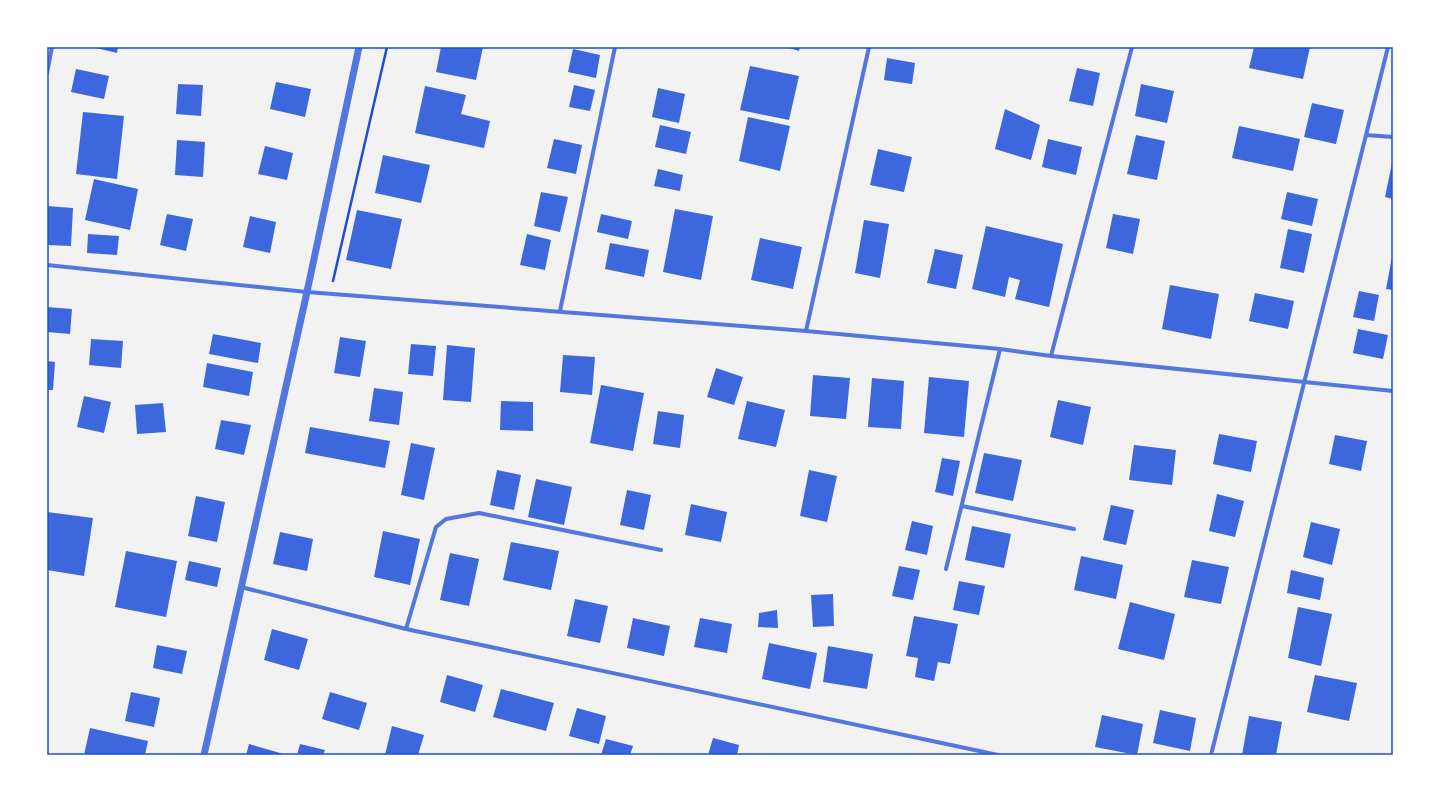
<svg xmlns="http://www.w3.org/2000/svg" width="1440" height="802" viewBox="0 0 1440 802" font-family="Rubik,sans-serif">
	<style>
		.building { fill: #3d67dc }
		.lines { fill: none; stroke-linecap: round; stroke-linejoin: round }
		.path { stroke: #1d4ed8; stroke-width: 2.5 }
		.minor { stroke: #5277de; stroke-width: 4 }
		.tertiary { stroke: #5277de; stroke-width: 7 }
		.neatline { fill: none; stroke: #1d4ed8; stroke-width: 1.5 }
	</style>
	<rect width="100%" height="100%" fill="#f2f2f2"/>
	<path class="building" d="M92,47H118L117,53Z
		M441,47H483L476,80L436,72Z
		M786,47H800L799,51Z
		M1254,47H1310L1303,79L1249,68Z
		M573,49L600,55L596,78L568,72Z
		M887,58L915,63L912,84L884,80Z
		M750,66L799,76L789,120L740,110Z
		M1077,68L1100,73L1093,106L1069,101Z
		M76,69L109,76L104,99L71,92Z
		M276,82L311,89L305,117L270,109Z
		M178,84L203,85L201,116L176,114Z
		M1141,84L1174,91L1167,123L1135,116Z
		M574,85L595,90L590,111L569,107Z
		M425,86L466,95L461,114L490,121L484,148L415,133Z
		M658,88L685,94L679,123L652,117Z
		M1312,103L1344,110L1336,144L1304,137Z
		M1005,109L1040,125L1031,160L995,149Z
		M83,112L124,116L117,179L76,174Z
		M748,117L790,126L780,171L739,161Z
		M660,125L691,132L686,154L655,147Z
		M1239,126L1300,139L1293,171L1232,158Z
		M1136,135L1165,141L1157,180L1127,174Z
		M554,139L582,145L576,174L547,168Z
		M1048,139L1082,147L1076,175L1042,167Z
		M177,140L205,142L203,177L175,175Z
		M265,146L293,153L287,180L258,174Z
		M878,149L912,157L904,192L870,185Z
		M383,155L430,165L421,203L375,193Z
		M1392,163H1393V199L1385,197Z
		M658,169L683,175L680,191L654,186Z
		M94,179L138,189L130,230L85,220Z
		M541,192L568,197L560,232L534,226Z
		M1287,192L1318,199L1312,226L1281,219Z
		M47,206L73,208L71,246L47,245Z
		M675,209L713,216L701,280L663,272Z
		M357,210L402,219L391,269L346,260Z
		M167,214L193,219L186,251L160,245Z
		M601,214L632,221L628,239L597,232Z
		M1113,214L1140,219L1133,254L1106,248Z
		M250,216L276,222L270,253L243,247Z
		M864,220L889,224L880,278L855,273Z
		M986,226L1063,244L1049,307L1015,299L1020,280L1009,277L1005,297L972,289Z
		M1288,229L1312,234L1304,273L1280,268Z
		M88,234L119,236L117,255L87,253Z
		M527,234L551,240L545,270L520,265Z
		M760,238L802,247L793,289L751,280Z
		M610,243L649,250L644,277L605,269Z
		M935,249L963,255L956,289L927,283Z
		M1392,257H1393V290L1386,289Z
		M1170,285L1219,294L1211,339L1162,329Z
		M1359,291L1379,295L1374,321L1353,317Z
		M1255,293L1294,301L1288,329L1249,321Z
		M47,307L72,309L70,334L47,332Z
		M1358,329L1388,335L1383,359L1353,353Z
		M213,334L261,343L258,363L209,354Z
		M340,337L366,341L360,377L334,373Z
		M91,339L123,341L121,368L89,365Z
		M411,344L436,346L433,376L408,374Z
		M447,345L475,348L471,402L443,400Z
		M563,355L595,357L592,395L560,392Z
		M47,361L55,362L53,390H47Z
		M207,363L253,372L249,396L203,387Z
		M716,368L743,377L734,405L707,397Z
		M813,375L850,378L846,419L810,416Z
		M929,377L969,381L964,437L924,433Z
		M872,378L904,381L901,429L868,427Z
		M601,385L644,393L633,451L590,443Z
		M374,388L403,392L399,425L369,421Z
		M84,396L111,402L104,433L77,427Z
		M1058,400L1091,407L1083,445L1050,437Z
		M501,401L533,402V431L500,430Z
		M747,401L785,410L776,447L738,439Z
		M163,403L166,432L137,434L135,405Z
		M658,411L684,415L680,448L653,444Z
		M221,420L251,425L244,455L215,449Z
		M310,427L390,441L385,468L305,453Z
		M1219,434L1257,441L1251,472L1213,464Z
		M1335,435L1367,441L1361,471L1329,464Z
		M411,443L435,448L424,500L401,495Z
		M1134,445L1176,450L1172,485L1129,480Z
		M984,453L1022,460L1013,501L975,493Z
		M942,458L960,461L953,496L935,492Z
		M497,470L521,475L514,510L490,505Z
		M809,470L837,476L827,522L800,516Z
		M536,479L572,487L564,525L528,517Z
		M627,490L651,495L644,530L620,525Z
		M1217,494L1244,501L1235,537L1209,531Z
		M196,496L225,502L217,542L188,536Z
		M691,504L727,512L721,542L685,535Z
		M1111,505L1134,510L1126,545L1103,540Z
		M47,512L93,518L84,576L47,570Z
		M912,521L933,526L927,555L905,550Z
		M1311,522L1340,529L1332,565L1303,557Z
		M972,526L1011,534L1004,568L965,560Z
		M383,531L420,539L410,585L374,577Z
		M280,532L313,539L307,571L273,564Z
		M511,542L559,551L551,590L503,580Z
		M126,551L177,561L166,617L115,607Z
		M450,553L479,559L469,606L440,600Z
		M1081,556L1123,565L1116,599L1074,590Z
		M1192,560L1229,567L1221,604L1184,597Z
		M189,561L221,568L217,587L185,580Z
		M899,566L920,570L913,600L892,596Z
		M1291,570L1324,578L1320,600L1287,593Z
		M959,581L985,586L979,615L953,610Z
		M833,594L834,626L813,627L811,595Z
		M575,599L608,606L600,643L567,636Z
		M1130,602L1175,614L1164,660L1118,649Z
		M1298,607L1332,614L1321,666L1288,658Z
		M777,610L778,628L758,627L759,613Z
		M914,616L958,624L950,664L938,662L934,681L915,677L918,658L906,656Z
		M633,618L670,626L664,656L627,648Z
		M700,618L732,624L727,653L694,647Z
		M272,629L308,639L299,670L264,660Z
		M769,643L817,653L810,689L762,679Z
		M157,645L187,651L182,674L153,668Z
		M828,646L873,654L867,689L823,682Z
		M447,675L483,685L475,712L440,702Z
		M1315,675L1357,683L1349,721L1307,712Z
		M501,689L554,703L546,731L493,717Z
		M131,692L160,698L154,727L125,721Z
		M330,692L367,703L359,730L322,719Z
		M577,708L606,716L599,744L569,736Z
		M1160,710L1196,718L1190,751L1153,743Z
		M1102,715L1143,724L1137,755L1095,747Z
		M1249,716L1282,722L1276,755H1242Z
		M392,726L424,735L418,755H385Z
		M90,728L148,741L145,755H84Z
		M713,738L739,745L737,755H708Z
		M606,739L633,746L630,755H601Z
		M249,744L287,755H246Z
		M300,744L325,750L323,755H297Z"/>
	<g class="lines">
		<path class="path" d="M333,281L387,47"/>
		<path class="minor" d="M47,73L52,47
			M1366,135L1393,137
			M47,265L307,292L806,331L1000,349L1051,356L1393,391
			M560,311L615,47
			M806,331L869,47
			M1051,356L1132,47
			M962,506L1074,529
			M946,569L1000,349
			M241,587L406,629L998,755
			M406,629L436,527L446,519L479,513L661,550
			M1211,755L1388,47"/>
		<path class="tertiary" d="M204,755L307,292L359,47"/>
	</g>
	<rect width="1440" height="802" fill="none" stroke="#ffffff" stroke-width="96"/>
	<rect x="48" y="48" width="1344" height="706" class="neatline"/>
</svg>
